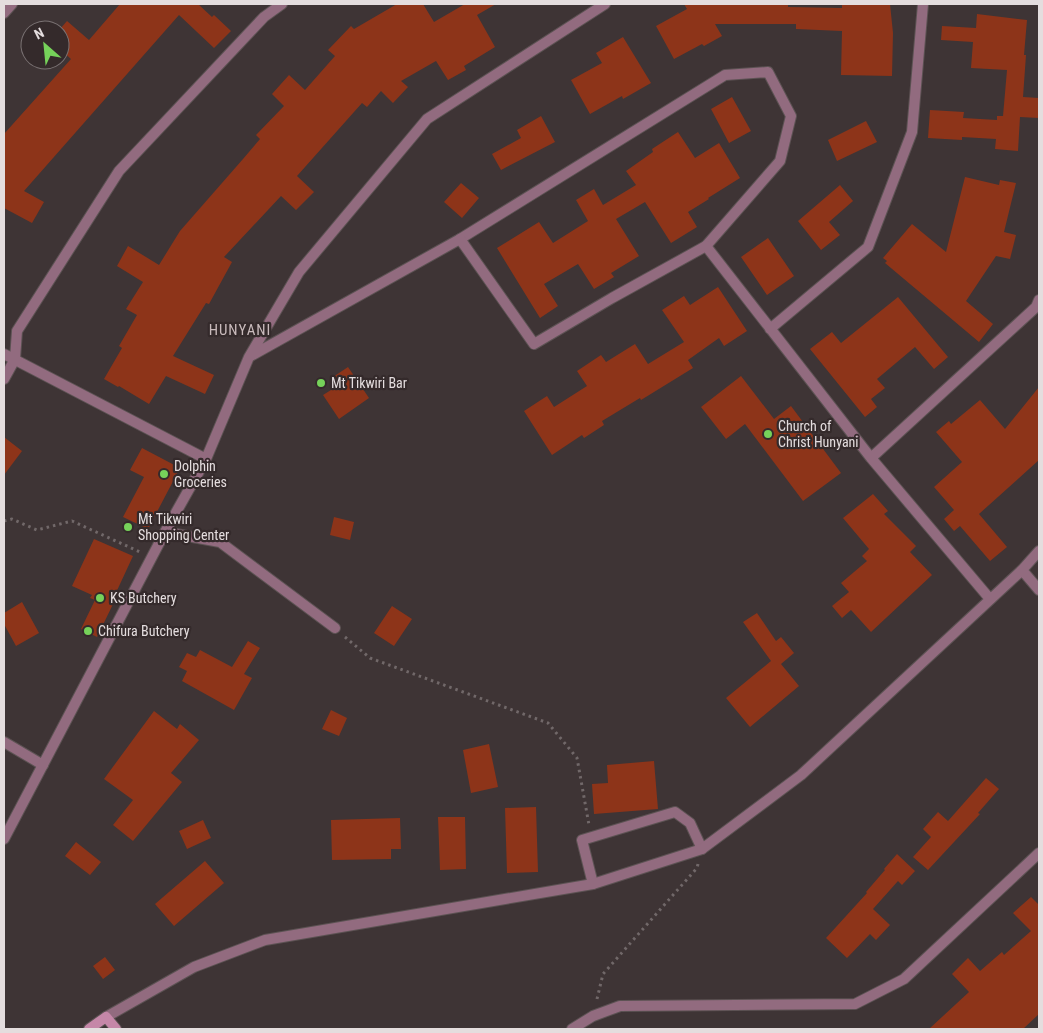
<svg xmlns="http://www.w3.org/2000/svg" width="1043" height="1033" viewBox="0 0 1043 1033" font-family="'Roboto Condensed',sans-serif">
	<style>
		.building { fill: #8d3419 }
		.lines { fill: none; stroke-linecap: round; stroke-linejoin: round }
		.lane-casing { stroke: #5c5253; stroke-width: 12 }
		.street-casing { stroke: #5c5253; stroke-width: 12 }
		.secondary-casing { stroke: #5c5253; stroke-width: 12 }
		.path { stroke: #716869; stroke-width: 3; stroke-dasharray: 2.5 4; stroke-linecap: butt }
		.lane { stroke: #926b7f; stroke-width: 10 }
		.street { stroke: #926b7f; stroke-width: 10 }
		.secondary { stroke: #c587a8; stroke-width: 10 }
		.poi-dot { fill: #76d25a; stroke: #342a2b; stroke-width: 2 }
		.labels { text-anchor: middle; stroke-width: 4.5; stroke-linejoin: round; paint-order: stroke }
		.poi-label { font-size: 14px; fill: #e4ddde; stroke: #342a2b; text-anchor: start }
		.neighbourhood-label { font-size: 15px; letter-spacing: 1px; fill: #c9bbbc; stroke: #342a2b }
	</style>
	<rect width="100%" height="100%" fill="#3e3435"/>
	<path class="building" d="M120,4H198L212,17L214,15L231,31L214,48L179,15L24,191L44,202L32,223L4,208V134L71,59L60,49V29L67,21L89,40Z
		M397,4H423L434,22L465,4H496L477,15L495,47L464,66L466,70L448,80L436,61L401,81L408,87L393,103L381,91L367,107L362,103L297,176L314,192L296,210L281,196L224,257L232,262L209,304L206,303L173,356L214,375L205,394L166,376L149,404L119,386L118,387L104,379L122,348L119,346L137,315L126,309L143,282L117,266L128,246L159,265L180,231L243,159L260,139L256,135L284,106L272,94L289,75L305,90L335,56L328,50L351,26L354,29Z
		M684,4H788V7L842,8V4H890L893,33L892,76L841,75L842,31L796,29V24H715L722,36L704,46L702,44L674,59L656,26L687,9Z
		M977,14L1027,20L1024,55H1026L1023,97L1039,98V118L1020,117L1018,151L995,149L996,139L962,137V140L928,138L930,110L964,112L963,118L997,120V116H1003L1007,70L971,68L973,42L941,40L942,26L976,28Z
		M623,37L651,83L623,99L622,96L590,114L571,80L602,63L596,53Z
		M732,97L751,131L729,143L711,109Z
		M541,116L555,142L501,170L492,154L521,138L517,130Z
		M866,121L877,142L837,161L828,140Z
		M678,132L695,158L719,143L740,178L708,198L709,199L688,212L697,227L671,243L645,202L616,219L639,256L611,273L614,277L594,289L578,264L544,284L558,306L540,318L497,248L539,222L553,243L588,221L576,200L594,189L603,205L636,185L626,171L653,152L652,149Z
		M965,177L999,185L1000,180L1016,183L1004,232L1016,235L1010,259L996,256L966,301L993,324L979,342L885,263L887,261L883,258L912,224L946,252Z
		M461,183L479,198L462,218L444,202Z
		M840,185L853,201L829,222L840,235L821,250L798,221Z
		M768,238L794,276L767,295L741,257Z
		M718,287L747,331L724,346L719,338L688,360L693,368L641,400L640,398L602,421L604,425L584,438L582,435L552,455L524,411L547,396L554,407L587,386L577,371L601,355L606,362L635,344L648,364L684,342L662,310L684,296L690,305Z
		M898,297L948,357L934,369L915,347L877,379L885,388L871,399L877,407L865,417L810,349L832,332L841,343Z
		M348,367L369,398L339,419L323,395L339,385L333,377Z
		M741,376L774,419L791,406L841,473L803,501L745,424L726,439L701,407Z
		M1039,387V460L979,514L1007,547L990,561L960,526L954,531L944,519L954,510L934,487L962,462L936,432L949,421L951,424L980,400L1005,429Z
		M4,437L22,451L4,475Z
		M142,448L180,468L148,529L123,517L144,477L130,470Z
		M873,494L888,511L884,514L916,546L910,552L932,575L871,632L851,610L842,618L832,606L849,592L841,583L867,561L862,556L869,549L843,518Z
		M334,517L354,522L350,540L330,535Z
		M94,539L133,556L114,597L116,598L97,637L81,629L95,600L90,598L92,595L72,586Z
		M22,602L39,633L16,646L4,624V613Z
		M392,606L412,619L394,646L374,633Z
		M757,613L776,641L781,637L794,653L781,664L799,686L750,727L726,698L771,661L743,622Z
		M248,641L260,648L244,674L252,678L234,710L182,681L187,671L179,667L187,653L196,657L200,650L232,667Z
		M331,710L347,718L339,736L322,729Z
		M154,711L177,729L180,724L199,740L171,773L182,782L133,841L113,825L133,800L104,779Z
		M489,744L498,787L471,793L463,750Z
		M654,761L658,809L594,814L592,784L608,783L607,765Z
		M986,778L999,789L978,813L980,814L928,870L913,857L931,837L923,829L938,812L948,821Z
		M536,807L538,872L507,873L505,808Z
		M438,817H465L466,869L440,870Z
		M400,818L401,849H391V859L332,860L331,820Z
		M203,820L211,838L187,849L179,831Z
		M76,842L101,862L90,875L65,856Z
		M897,854L915,871L902,885L898,881L873,909L890,925L876,940L870,934L847,958L826,938L867,893L866,892L885,870L884,869Z
		M205,861L224,883L174,926L155,904Z
		M1031,897L1039,905V1014L1023,1029H929L969,992L952,974L968,958L980,971L1002,952L1004,955L1031,931L1013,913Z
		M105,957L115,970L103,979L93,966Z"/>
	<g class="lines">
		<defs>
			<path id="lane" d="M460,239L725,75L768,72L791,116L780,161L706,246
				M165,532L220,542L335,628
				M4,742L43,765
				M593,884L582,840L675,812L690,823L702,849"/>
			<path id="street" d="M4,13L12,4
				M770,329L868,247L912,132L923,4
				M4,354L206,459L165,532L4,839
				M249,357L460,239L534,344L612,298L706,246L871,458L990,599
				M4,379L15,359L17,331L119,171L264,17L282,4
				M871,458L1036,307L1039,300
				M206,459L249,357L299,272L427,119L605,4
				M1022,570L1039,590
				M106,1017L194,967L265,940L593,884L702,849L801,775L1022,570L1039,551
				M572,1029L593,1016L620,1006L855,1004L904,979L1039,853"/>
			<path id="secondary" d="M89,1029L106,1017L116,1029"/>
		</defs>
		<use href="#lane" class="lane-casing"/>
		<use href="#street" class="street-casing"/>
		<use href="#secondary" class="secondary-casing"/>
		<path class="path" d="M4,521L12,519L37,530L72,521L140,552
			M345,637L370,658L548,723L577,758L589,825
			M597,999L603,974L697,868L698,864"/>
		<use href="#lane" class="lane"/>
		<use href="#street" class="street"/>
		<use href="#secondary" class="secondary"/>
	</g>
	<g class="poi-dot">
		<circle cx="321" cy="383" r="5"/>
		<circle cx="768" cy="434" r="5"/>
		<circle cx="164" cy="474" r="5"/>
		<circle cx="128" cy="527" r="5"/>
		<circle cx="100" cy="598" r="5"/>
		<circle cx="88" cy="631" r="5"/>
	</g>
	<g class="labels">
		<g class="poi-label">
			<text x="331" y="388">Mt Tikwiri Bar</text>
			<text x="778" y="431">Church of<tspan x="778" dy="16">Christ Hunyani</tspan></text>
			<text x="174" y="471">Dolphin<tspan x="174" dy="16">Groceries</tspan></text>
			<text x="138" y="524">Mt Tikwiri<tspan x="138" dy="16">Shopping Center</tspan></text>
			<text x="110" y="603">KS Butchery</text>
			<text x="98" y="636">Chifura Butchery</text>
		</g>
		<g class="neighbourhood-label">
			<text x="240" y="335">HUNYANI</text>
		</g>
	</g>
	<rect width="1043" height="1033" fill="none" stroke="#e4ddde" stroke-width="10"/>
	<g transform="translate(45 45) rotate(333)"><circle r="24" fill="#342a2b" stroke="#7a7273"/>
	<path d="M0-4L9 19L0 12L-9 19Z" fill="#76d25a"/>
	<text y="-8" font-size="14" font-weight="bold" text-anchor="middle" fill="#e4ddde">N</text>
	</g>
</svg>
